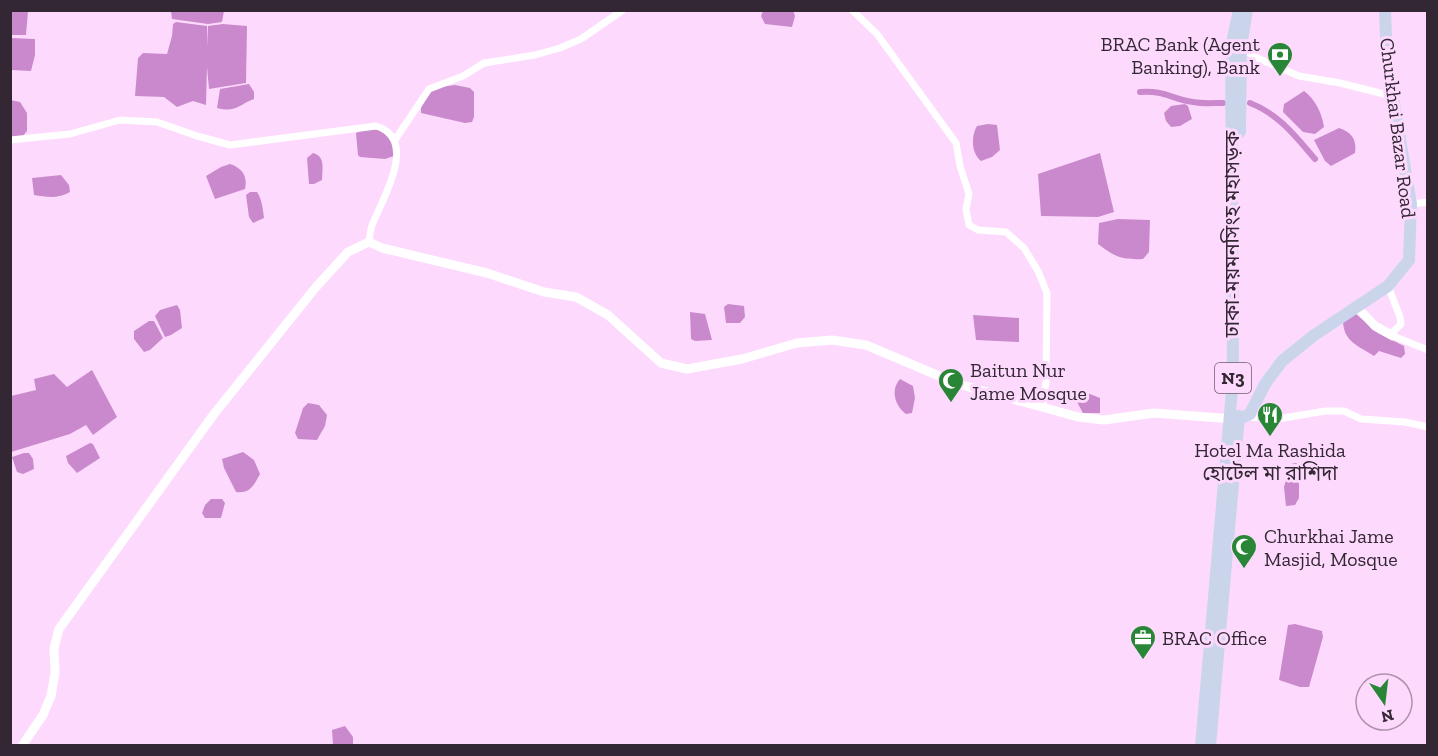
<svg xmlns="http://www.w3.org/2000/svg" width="1438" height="756" viewBox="0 0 1438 756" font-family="'Zilla Slab','Noto Sans Bengali',serif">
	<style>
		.water { fill: #ca89cc }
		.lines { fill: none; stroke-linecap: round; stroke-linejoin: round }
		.canal { stroke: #ca89cc; stroke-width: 6 }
		.street { stroke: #fff; stroke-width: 7 }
		.secondary { stroke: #fff; stroke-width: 9 }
		.highway { stroke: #cad5eb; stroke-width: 12 }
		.labels { text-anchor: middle; stroke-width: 6; stroke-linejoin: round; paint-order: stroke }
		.shield { fill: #fddafd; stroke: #705d70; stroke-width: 1.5 }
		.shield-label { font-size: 18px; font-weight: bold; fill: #342734 }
		.poi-label { font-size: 20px; fill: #342734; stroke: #fddafd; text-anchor: start }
		.street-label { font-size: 20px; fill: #342734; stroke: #fddafd }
	</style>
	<rect width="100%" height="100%" fill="#fddafd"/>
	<path class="water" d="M793,10L795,16L792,27L765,24L761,16L763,11Z
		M10,11H28L26,35H11Z
		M171,11V10L224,11L222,22L208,24L172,19Z
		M176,22L207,26V47L208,26L223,24L247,26L246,83L209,89L207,67L206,105L193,101L177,107L164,97L135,96L138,58L143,53L167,54L172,36L173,24Z
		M11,38L35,39V55L31,71L11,70Z
		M249,84L254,92V99C238,105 236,113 217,108L220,89Z
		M455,85L470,88L474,92V117L472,122L465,123L421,113V108L428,93L440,87Z
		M1304,91C1315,99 1322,113 1324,127L1315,134L1303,132L1283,112L1284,104Z
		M10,100L20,102L27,113V131L22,137H11Z
		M1185,104L1188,106L1192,119L1180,126L1171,127L1166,121L1164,113L1171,106Z
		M988,124L997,125L1000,150L992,157L981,161C971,153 971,136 977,126Z
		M368,128L381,130L393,141L394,156L385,159L360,157L358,155L356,133Z
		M1339,128C1352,132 1357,140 1355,153L1331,166L1325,161L1314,140Z
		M313,153C326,156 322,170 322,180L314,184H309L307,158Z
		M1100,153L1114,212L1098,217L1041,216L1038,174Z
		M230,164C242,168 248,176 245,189L215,199L206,176L221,167Z
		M61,175L69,185L70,192C59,199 46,197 34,195L32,178Z
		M250,192H257C262,199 263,210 264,218L253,223L249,217L246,195Z
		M1118,219L1150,220L1149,252L1143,259C1122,260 1115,257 1098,244L1099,223Z
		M728,304L744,306L745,317L740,323H726L724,307Z
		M177,305L180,310L182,328L171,335L165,337L155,316L160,310Z
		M690,312L705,314L712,340L695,341L691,339Z
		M1356,314L1378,333L1404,346L1405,354L1401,358L1379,351L1374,356C1359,346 1343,342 1343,320Z
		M973,315L1019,318V342L976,340Z
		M149,321H154L163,338L150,350L144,352L134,339V331Z
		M92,370L117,417L93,435L86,425L70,434L11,452V396L36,390L34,379L54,374L67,387Z
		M900,379L913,386L915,398L912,413L906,414C895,406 890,390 900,379Z
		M1080,394H1090L1100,398V413H1083L1077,402Z
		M308,403L319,405L327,415L325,426L317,440L298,439L295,433L303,408Z
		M90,443L93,444L100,458L77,473L68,463L66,456Z
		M243,452L254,460L260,474C254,485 250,494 236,492L224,468L222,459Z
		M24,453H29L33,459L34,469L23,474L17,472L12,457Z
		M1296,463L1301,464L1306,468V475L1299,479V498L1295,505L1286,506L1284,487L1291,464Z
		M211,499H222L225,503L221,518H205L202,513L205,505Z
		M1295,624L1322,631L1323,637L1309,687H1300L1279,680L1288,625Z
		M345,726L353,737V745H333L332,730Z"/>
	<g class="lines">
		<path class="canal" d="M1140,92C1164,90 1172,99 1193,102C1203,104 1214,103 1223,103
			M1250,103C1279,114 1296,137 1315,159"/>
		<path class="street" d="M852,10L877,34L956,143L960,166L969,194L966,209L969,225L978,230L1006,232L1024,248L1038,271L1047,293L1046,381L1043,406
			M1241,47L1255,57L1299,76L1340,83L1392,96
			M10,140L70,134L120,120L157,122L197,136L230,145L376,126C419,139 383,198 373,223C370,229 370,236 369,242
			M395,140L429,89L463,76L484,63L535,55L560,48L581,39L623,10
			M1411,204L1428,202
			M1388,286L1400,317L1401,324L1393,332V336L1428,350
			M1247,417L1278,419L1325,411H1344L1361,419L1405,422L1428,427"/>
		<path class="secondary" d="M1357,307L1375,326L1393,336
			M22,746L43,715L51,696L55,673L54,648L59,629L214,414L316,287L348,252L369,242L382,248L487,273L544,292L576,297L608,315L661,363L687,369L742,359L797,343L832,340L866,345L958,384L1078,417L1104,420L1154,413L1234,419"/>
		<path class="highway" d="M1240,132L1241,47L1247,10
			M1239,419L1250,414L1265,384L1282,361L1313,336L1388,286L1409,260L1411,204L1387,62L1385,10
			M1201,746L1233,379L1231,47L1239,10
			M1210,746L1239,416"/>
	</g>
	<defs>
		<symbol id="bank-pin" viewBox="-11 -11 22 30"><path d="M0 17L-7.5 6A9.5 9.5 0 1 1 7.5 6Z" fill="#298637" stroke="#fddafd"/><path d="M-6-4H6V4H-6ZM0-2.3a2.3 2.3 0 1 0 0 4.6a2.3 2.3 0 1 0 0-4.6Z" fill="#fff"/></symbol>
		<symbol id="mosque-pin" viewBox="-11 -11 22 30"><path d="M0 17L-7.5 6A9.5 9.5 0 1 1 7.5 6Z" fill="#298637" stroke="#fddafd"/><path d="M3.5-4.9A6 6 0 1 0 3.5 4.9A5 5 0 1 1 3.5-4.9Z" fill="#fff"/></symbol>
		<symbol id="restaurant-pin" viewBox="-11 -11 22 30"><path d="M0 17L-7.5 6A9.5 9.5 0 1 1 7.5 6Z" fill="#298637" stroke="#fddafd"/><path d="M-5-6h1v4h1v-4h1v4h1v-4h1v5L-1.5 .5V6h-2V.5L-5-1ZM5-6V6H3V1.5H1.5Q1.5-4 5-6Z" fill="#fff"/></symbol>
		<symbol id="office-pin" viewBox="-11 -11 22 30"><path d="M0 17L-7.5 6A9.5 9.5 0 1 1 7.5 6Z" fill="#298637" stroke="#fddafd"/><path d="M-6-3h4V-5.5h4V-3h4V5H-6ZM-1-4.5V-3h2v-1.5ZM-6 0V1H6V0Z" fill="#fff"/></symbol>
	</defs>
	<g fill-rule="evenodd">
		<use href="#bank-pin" x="1265" y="40" width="30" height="40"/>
		<use href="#mosque-pin" x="936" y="366" width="30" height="40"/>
		<use href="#restaurant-pin" x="1255" y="400" width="30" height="40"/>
		<use href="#mosque-pin" x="1229" y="532" width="30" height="40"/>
		<use href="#office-pin" x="1128" y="623" width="30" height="40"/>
	</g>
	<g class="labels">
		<rect class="shield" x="1215" y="363" width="36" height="30" rx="4.5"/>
		<g class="shield-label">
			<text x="1233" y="384">N3</text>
		</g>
		<g class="poi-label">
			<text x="1260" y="51" text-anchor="end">BRAC Bank (Agent<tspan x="1260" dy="23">Banking), Bank</tspan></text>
			<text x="970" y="377">Baitun Nur<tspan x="970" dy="23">Jame Mosque</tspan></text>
			<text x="1270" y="457" text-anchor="middle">Hotel Ma Rashida<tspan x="1270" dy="23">হোটেল মা রাশিদা</tspan></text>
			<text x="1264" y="543">Churkhai Jame<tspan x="1264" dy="23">Masjid, Mosque</tspan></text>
			<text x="1162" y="645">BRAC Office</text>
		</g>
		<g class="street-label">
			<text transform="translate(1398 128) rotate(83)" y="7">Churkhai Bazar Road</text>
			<text transform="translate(1232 234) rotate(-90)" y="7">ঢাকা-ময়মনসিংহ মহাসড়ক</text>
		</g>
	</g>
	<rect width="1438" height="756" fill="none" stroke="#342734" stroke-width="24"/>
	<g transform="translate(1384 702) rotate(166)"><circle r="28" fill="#fddafd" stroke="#ad92ad" stroke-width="1.5"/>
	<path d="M0-4.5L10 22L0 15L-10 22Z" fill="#298637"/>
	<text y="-9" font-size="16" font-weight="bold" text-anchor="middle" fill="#342734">N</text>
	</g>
</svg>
